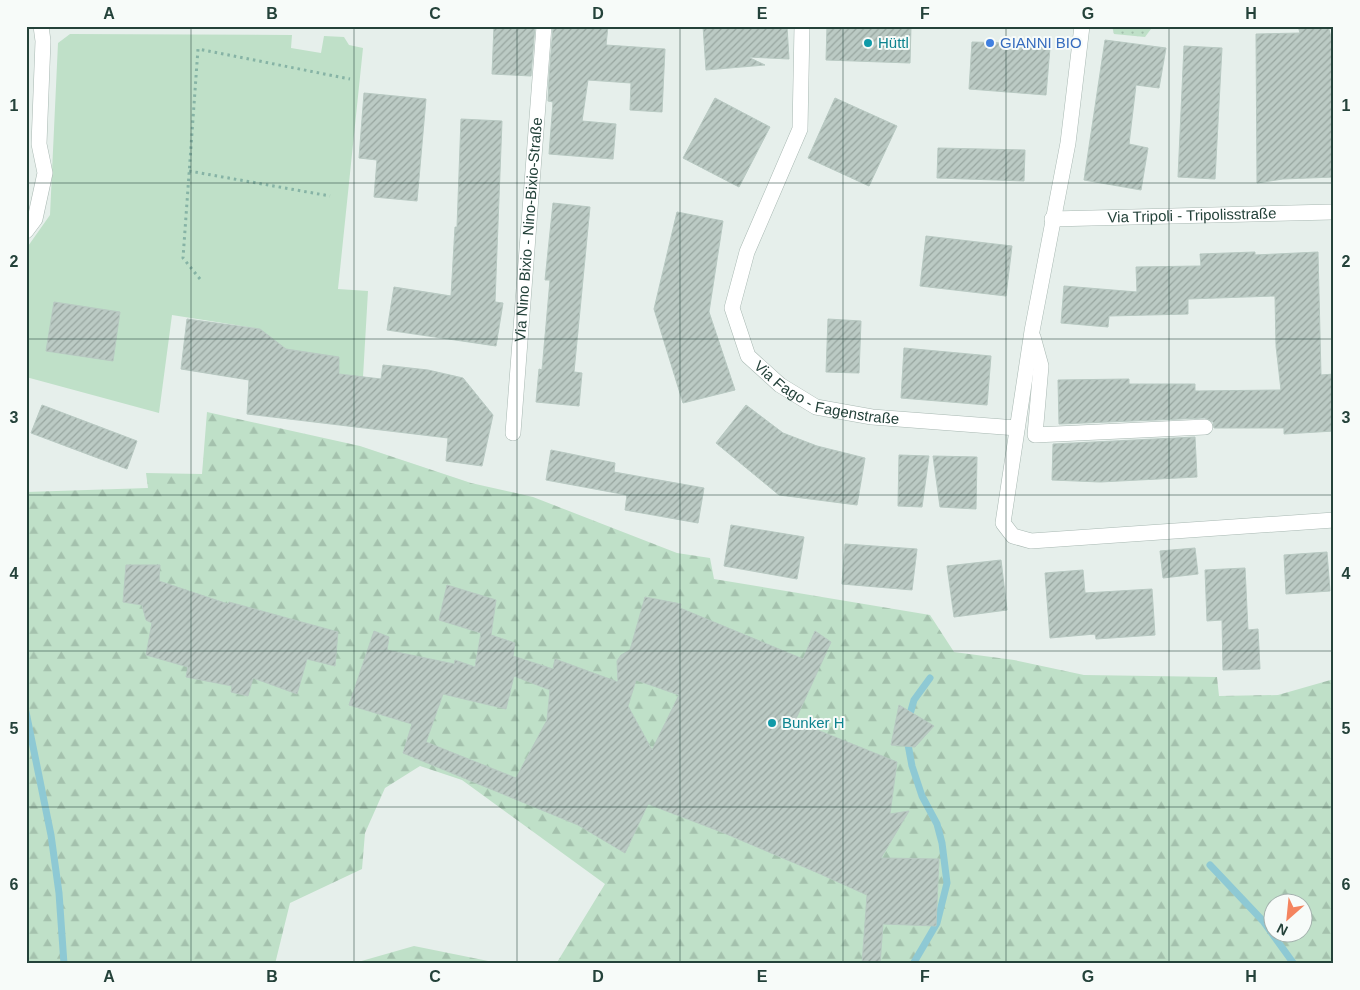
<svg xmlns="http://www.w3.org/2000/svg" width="1360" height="990" viewBox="0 0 1360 990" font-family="Helvetica,sans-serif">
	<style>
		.grass { fill: url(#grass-dots) }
		.forest { fill: url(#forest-firs); fill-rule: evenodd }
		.park { fill: #bfe0c8 }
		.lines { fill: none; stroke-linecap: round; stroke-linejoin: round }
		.stream { stroke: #8ec9d4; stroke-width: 7 }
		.building { fill: url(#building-hatch); stroke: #b8c9c2; fill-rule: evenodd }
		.minor-casing { stroke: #a8b8b2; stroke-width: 16 }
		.path { stroke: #86b3a5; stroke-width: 3; stroke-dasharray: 2.5 4; stroke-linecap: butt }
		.minor { stroke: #fff; stroke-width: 15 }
		.grid { fill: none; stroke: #24423a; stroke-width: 1; stroke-opacity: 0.55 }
		.culture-dot { fill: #0f9aa8; stroke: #f7fbf9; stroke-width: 2 }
		.shop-dot { fill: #3f7fe0; stroke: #f7fbf9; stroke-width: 2 }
		.labels { text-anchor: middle; stroke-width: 4; stroke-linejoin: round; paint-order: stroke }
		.culture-label { font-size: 15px; fill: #0d838f; stroke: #f7fbf9; text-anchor: start }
		.shop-label { font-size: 15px; fill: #366cbe; stroke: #f7fbf9; text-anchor: start }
		.street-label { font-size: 15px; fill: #24423a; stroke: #f7fbf9 }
		.neatline { fill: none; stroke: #24423a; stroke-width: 2 }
		.grid-label { font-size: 16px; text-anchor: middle; font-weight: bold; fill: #24423a }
	</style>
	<defs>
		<pattern id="grass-dots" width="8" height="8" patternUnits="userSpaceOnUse" patternTransform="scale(1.25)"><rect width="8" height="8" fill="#bfe0c8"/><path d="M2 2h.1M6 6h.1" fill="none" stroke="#a4c1ad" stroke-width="1.8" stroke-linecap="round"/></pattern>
		<pattern id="forest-firs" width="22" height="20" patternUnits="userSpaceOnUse" patternTransform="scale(1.25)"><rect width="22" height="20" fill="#bfe0c8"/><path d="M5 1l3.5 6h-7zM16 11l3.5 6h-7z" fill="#a4c1ad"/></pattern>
		<pattern id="building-hatch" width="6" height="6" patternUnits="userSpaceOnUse" patternTransform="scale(1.25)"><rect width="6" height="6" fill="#bbcac4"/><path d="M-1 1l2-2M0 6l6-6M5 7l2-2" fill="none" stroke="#98a6a0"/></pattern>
	</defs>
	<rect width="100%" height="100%" fill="#e6efeb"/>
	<path class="grass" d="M1112,26H1149L1151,29L1145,37L1114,34Z"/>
	<path class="forest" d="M207,412L360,446L471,483L533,497L677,553L710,558L714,579L930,615L954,652L1014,660L1084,675L1217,677L1219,696L1278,695L1334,679V964H556L605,884L462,780L420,766L385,788L365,833L362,869L290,903L275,964H26V492L148,488L146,473L202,474ZM1272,902H1302V932H1272Z
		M414,946L503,964H351Z"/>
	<path class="park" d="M70,34L292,35L291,48L321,53L324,36L344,37L349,45L363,48L338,289L368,291L363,377L339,374V357L286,349L260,329L172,315L159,413L26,377V249L50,215L58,43Z"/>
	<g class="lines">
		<path class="stream" d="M26,712L51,835L59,893L64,964
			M908,721L914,700L930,678
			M907,739L912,766L922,796L937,824L942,843L947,883L937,923L913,964
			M1210,865L1263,921L1294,964"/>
	</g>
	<path class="building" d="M494,26H535L531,76L492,74Z
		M557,26H608L606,45L665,49L662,112L630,110L631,83L588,80L582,121L616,124L613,159L549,154L553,102L548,101L549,78L553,27Z
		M703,26H787L789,59L748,57L765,65L706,70Z
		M827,26H911L910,63L826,60Z
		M1298,26H1328L1334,47V177L1283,179L1257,183L1256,34L1300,33Z
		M1105,40L1166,48L1159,88L1136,85L1129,144L1148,148L1141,190L1084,180Z
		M972,42L1010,43L1050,48L1046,95L969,89Z
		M1184,46L1222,48L1215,179L1178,177Z
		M364,93L426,99L417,201L374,197L377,160L359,158Z
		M715,98L770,127L739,187L683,158Z
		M835,98L897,126L869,186L808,158Z
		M461,119L502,121L495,302L503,303L496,346L387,330L394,287L451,296L455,227H457Z
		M938,148L1025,150L1024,181L937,178Z
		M553,203L590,207L574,372L582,373L579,406L536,402L539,369L542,370L550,280H545Z
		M677,212L723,221L709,312L735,390L683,403L654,309Z
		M926,236L1012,246L1006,296L920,286Z
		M1255,252V255L1318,252L1321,375L1334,374V431L1284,434V428H1214L1213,422L1205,418L1059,424L1058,380L1129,379V384H1195V391L1281,390L1276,346L1275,296L1188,299V314L1109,316L1108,327L1061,323L1064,286L1137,292L1136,267L1201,266L1200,254Z
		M54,302L120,312L113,361L46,351Z
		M187,319L260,329L286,349L339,357V374L381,379L383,365L428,370L463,378L493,415L482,466L446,461L448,438L247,414L249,380L181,369Z
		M828,319L861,321L859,373L826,372Z
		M904,348L991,356L987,405L901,398Z
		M42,405L137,441L127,469L31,433Z
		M746,405L783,433L817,446L865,458L857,505L779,495L716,443Z
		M1195,437L1197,477L1100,482L1052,480L1053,444Z
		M551,450L615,463L614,472L704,488L698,523L625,510L627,495L546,480Z
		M899,455L929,456L922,507L898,506Z
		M933,456L977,457L976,509L940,507Z
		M731,525L804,537L797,579L724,566Z
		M845,544L917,549L912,590L842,584Z
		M1195,548L1198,574L1163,578L1160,551Z
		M1327,552L1330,591L1286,594L1284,555Z
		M1001,560L1007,610L954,617L947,566Z
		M126,565H160L159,581L228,604L229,602L338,632L335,666L307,659L297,694L253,678L248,696L231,692L232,686L186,677L188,667L146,655L152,623L146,620L142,605L123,602Z
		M1245,568L1248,630L1258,629L1260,669L1223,670L1222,620L1207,621L1205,570Z
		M1083,570L1085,593L1152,589L1155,635L1096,639L1095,634L1050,638L1045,573Z
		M447,585L496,600L491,635L515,643L513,656L553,669L555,659L618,682L617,661L621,655L630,650L645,597L681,604L680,608L803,659L815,631L831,642L795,721L897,762L890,814L909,811L881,858L939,859L936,926L883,924L880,964H862L867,895L818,873L724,833L648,804L625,853L578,825L403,753L412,724L349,705L374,631L389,637L387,650L454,664L455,660L475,667L481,633L439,620ZM514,676L550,690L547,720L516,778L426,742L443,694L506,709ZM636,680L679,695L652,750L628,706Z
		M899,705L934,726L915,747L891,745Z"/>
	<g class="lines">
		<defs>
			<g id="minor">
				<path id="s1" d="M802,26L800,129L747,252L732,308L748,356L780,385L816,407L872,417L1017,428"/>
				<path d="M1082,26L1068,143L1032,331L1003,523L1013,536L1031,541L1334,520"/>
				<path id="s2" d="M1052,219L1332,212"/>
				<path d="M26,231L35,219L45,173L39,144L43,41L41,26"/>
				<path d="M1033,337L1041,366L1035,435L1205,427"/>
				<path id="s3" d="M513,433L544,26"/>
			</g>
		</defs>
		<use href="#minor" class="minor-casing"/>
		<path class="path" d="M189,171L330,196
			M200,279L183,258L198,49L350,79"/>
		<use href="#minor" class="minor"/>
	</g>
	<path class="grid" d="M191,26V964M354,26V964M517,26V964M680,26V964M843,26V964M1006,26V964M1169,26V964M26,183H1334M26,339H1334M26,495H1334M26,651H1334M26,807H1334"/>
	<g class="culture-dot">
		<circle cx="868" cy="43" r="5"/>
		<circle cx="772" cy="723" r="5"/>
	</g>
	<circle class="shop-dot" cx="990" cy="43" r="5"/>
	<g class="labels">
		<g class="culture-label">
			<text x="878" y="48">Hüttl</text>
			<text x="782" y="728">Bunker H</text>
		</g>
		<g class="shop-label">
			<text x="1000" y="48">GIANNI BIO</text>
		</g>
		<g class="street-label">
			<text dy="5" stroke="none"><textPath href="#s2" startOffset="140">Via Tripoli - Tripolisstraße</textPath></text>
			<text dy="5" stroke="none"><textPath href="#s3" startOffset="204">Via Nino Bixio - Nino-Bixio-Straße</textPath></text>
			<text dy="5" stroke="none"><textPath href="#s1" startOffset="436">Via Fago - Fagenstraße</textPath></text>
		</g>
	</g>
	<rect width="1360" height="990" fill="none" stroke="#f7fbf9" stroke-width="55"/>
	<g transform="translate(1288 918) rotate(207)"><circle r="24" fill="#f7fbf9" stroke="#a3b1ad"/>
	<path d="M0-4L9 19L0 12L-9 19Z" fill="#f4845f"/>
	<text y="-8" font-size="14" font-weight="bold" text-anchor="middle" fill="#24423a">N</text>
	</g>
	<rect x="28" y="28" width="1304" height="934" class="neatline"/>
	<g class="grid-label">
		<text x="109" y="19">A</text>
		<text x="272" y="19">B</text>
		<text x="435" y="19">C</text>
		<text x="598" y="19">D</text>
		<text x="762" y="19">E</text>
		<text x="925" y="19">F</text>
		<text x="1088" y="19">G</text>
		<text x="1251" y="19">H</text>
		<text x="14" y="111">1</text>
		<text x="1346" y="111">1</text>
		<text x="14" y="267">2</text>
		<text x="1346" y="267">2</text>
		<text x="14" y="423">3</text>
		<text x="1346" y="423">3</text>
		<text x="14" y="579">4</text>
		<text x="1346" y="579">4</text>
		<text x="14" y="734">5</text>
		<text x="1346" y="734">5</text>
		<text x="14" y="890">6</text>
		<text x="1346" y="890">6</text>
		<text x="109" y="982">A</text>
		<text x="272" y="982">B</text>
		<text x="435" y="982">C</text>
		<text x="598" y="982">D</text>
		<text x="762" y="982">E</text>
		<text x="925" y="982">F</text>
		<text x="1088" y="982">G</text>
		<text x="1251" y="982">H</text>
	</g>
</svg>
